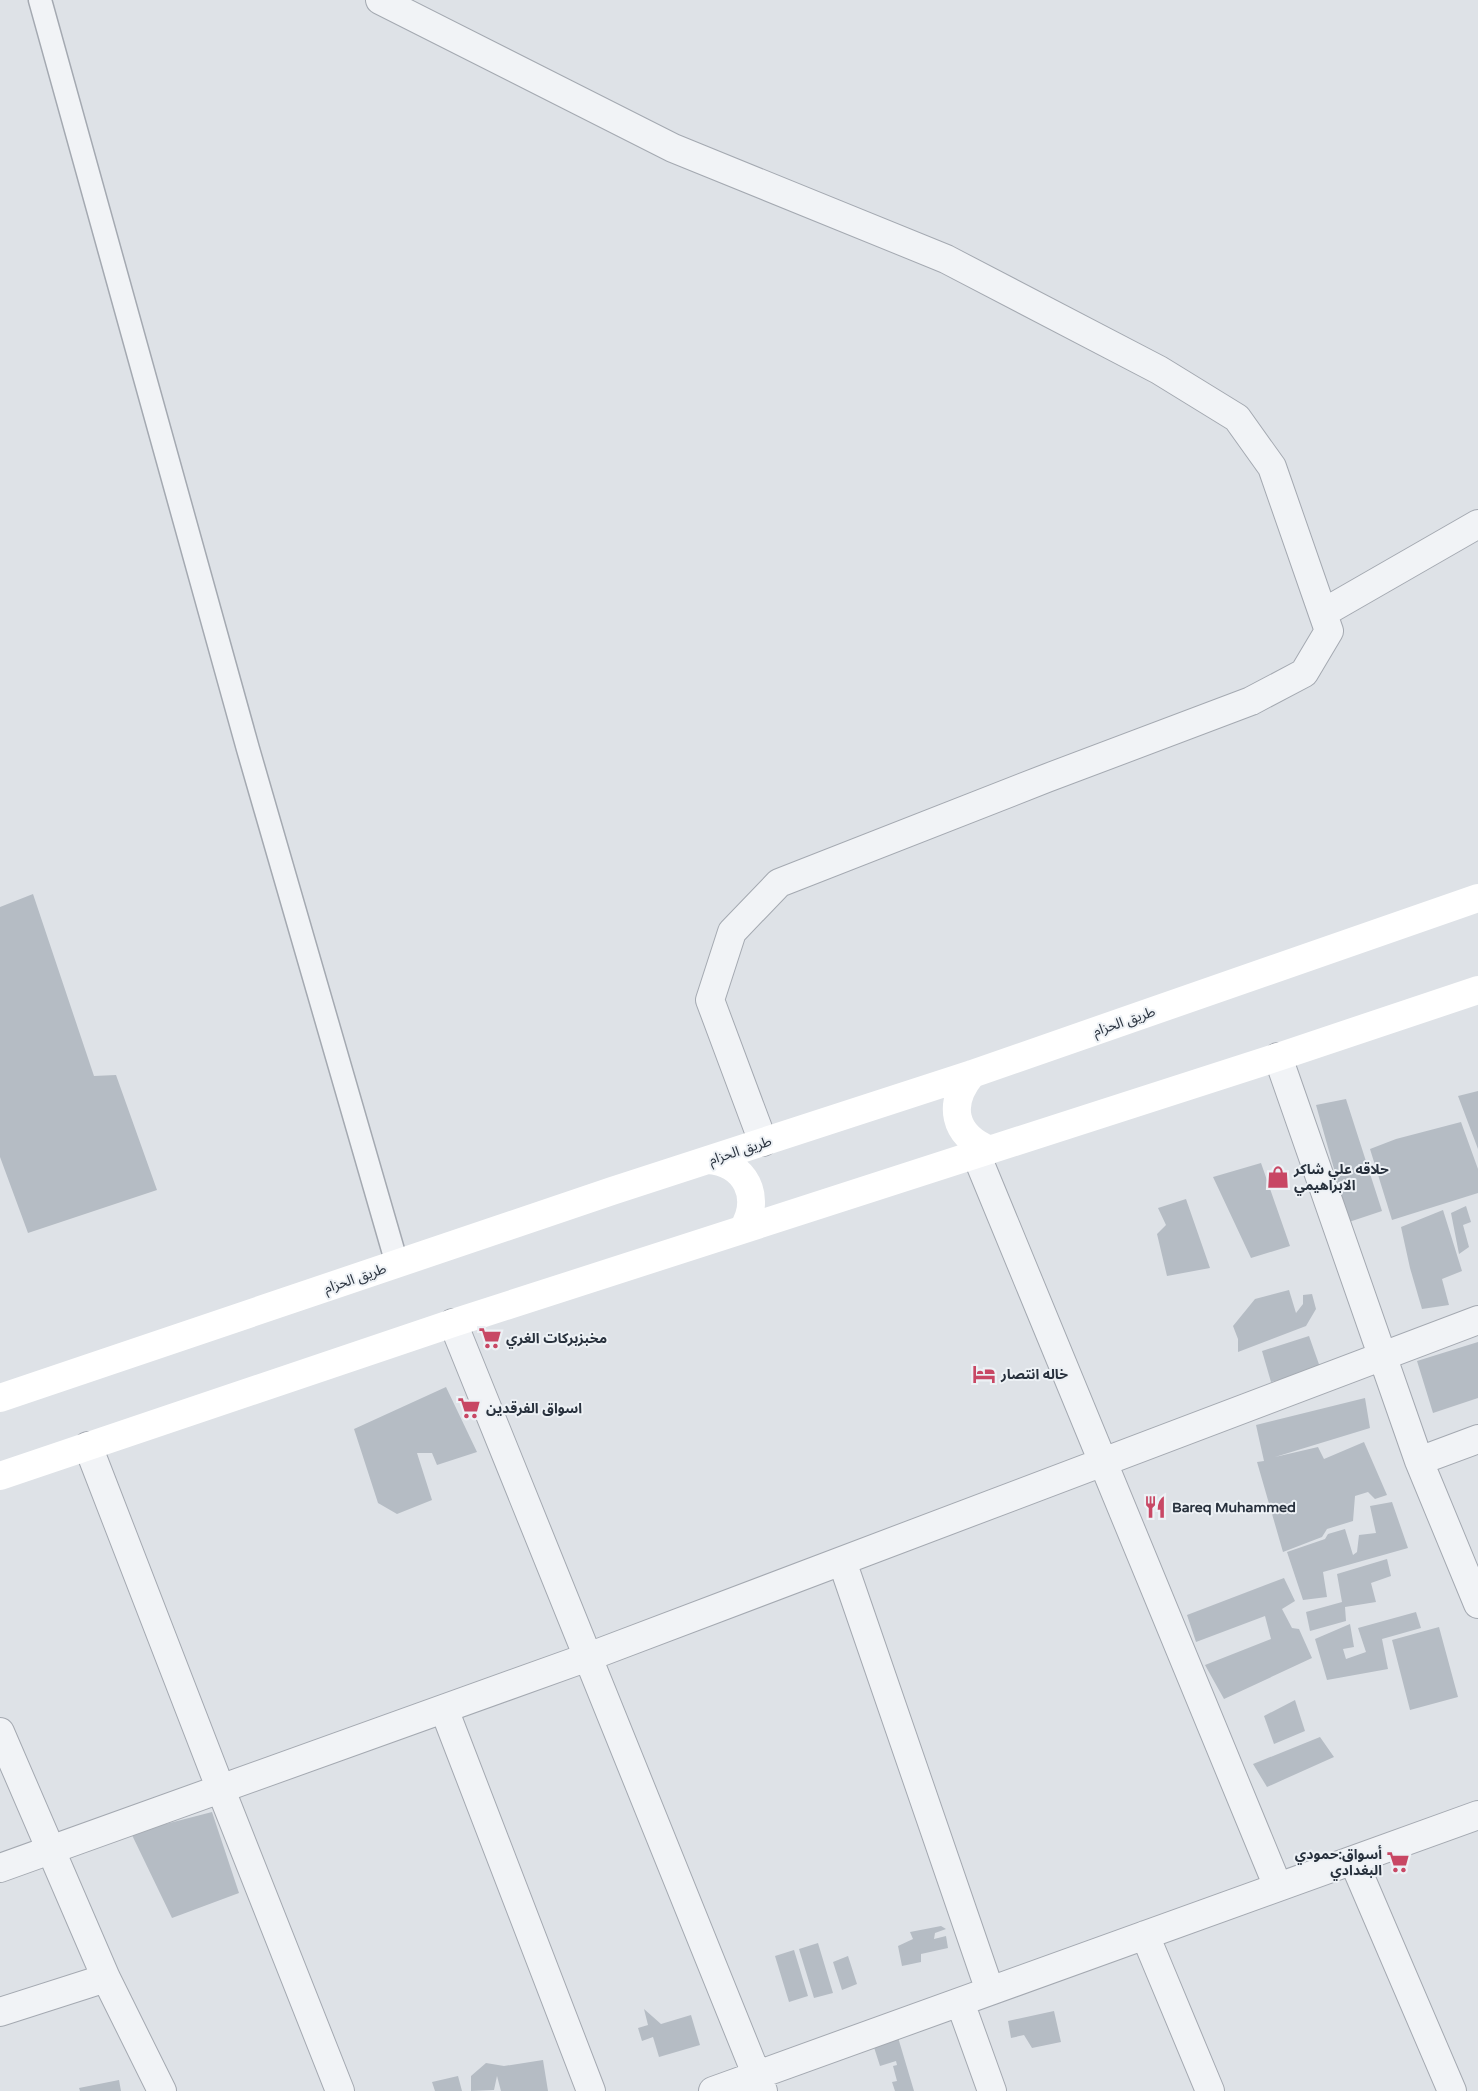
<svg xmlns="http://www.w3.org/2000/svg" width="1478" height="2091" viewBox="0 0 1478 2091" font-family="'Varela Round','Noto Sans Arabic',sans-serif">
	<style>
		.building { fill: #b5bcc4 }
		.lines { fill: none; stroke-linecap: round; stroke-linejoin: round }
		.service-casing { stroke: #a4a9b1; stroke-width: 25 }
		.minor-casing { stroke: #a4a9b1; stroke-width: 30 }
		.service { stroke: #f1f3f6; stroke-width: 22 }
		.minor { stroke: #f1f3f6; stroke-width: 28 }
		.secondary { stroke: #fff; stroke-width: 28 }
		.labels { text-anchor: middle; stroke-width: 4; stroke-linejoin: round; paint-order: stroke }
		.street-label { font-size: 14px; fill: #28313d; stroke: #edf1f5 }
		.poi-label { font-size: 14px; font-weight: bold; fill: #28313d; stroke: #edf1f5; text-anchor: start }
	</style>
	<rect width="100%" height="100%" fill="#dee2e7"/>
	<path class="building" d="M33,894L94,1076L116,1075L157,1190L28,1233L0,1157V907Z
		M1478,1091V1149L1458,1096Z
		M1346,1099L1382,1211L1349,1222L1316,1105Z
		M1461,1122L1478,1169V1193L1392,1220L1370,1149L1396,1139Z
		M1261,1163L1290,1246L1251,1258L1213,1177Z
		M1186,1199L1210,1268L1167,1276L1157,1234L1166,1225L1158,1208Z
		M1466,1206L1471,1222L1463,1225L1469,1247L1459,1254L1451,1213Z
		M1443,1210L1462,1271L1442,1279L1449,1305L1422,1309L1410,1268L1401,1227Z
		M1289,1290L1296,1313L1303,1304V1295L1312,1294L1316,1309L1306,1326L1238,1352V1339L1233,1326L1255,1299Z
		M1309,1336L1321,1370L1271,1382L1262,1351Z
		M1478,1342V1398L1433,1413L1417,1361Z
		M446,1387L477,1452L437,1465L432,1453H417L432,1500L397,1514L378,1503L354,1429Z
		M1365,1398L1370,1428L1275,1457L1318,1447L1324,1459L1364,1442L1387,1495L1375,1499L1368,1492L1355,1496L1353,1521L1327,1529L1322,1537L1283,1552L1257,1462L1264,1461L1256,1425Z
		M1392,1502L1408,1548L1323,1572L1327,1597L1303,1600L1287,1552L1325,1539L1328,1534L1345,1529L1353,1555L1357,1552L1359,1535L1376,1533L1370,1506Z
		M1387,1559L1391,1576L1371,1583L1376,1602L1345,1607L1346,1621L1310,1631L1306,1612L1342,1602L1337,1574Z
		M1284,1578L1295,1601L1282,1609L1292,1628L1299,1629L1312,1658L1224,1699L1205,1665L1271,1639L1265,1616L1196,1642L1187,1615Z
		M1416,1612L1421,1628L1382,1639L1388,1669L1327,1680L1315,1639L1350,1624L1354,1647L1343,1649L1346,1659L1366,1652L1358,1628Z
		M1439,1627L1458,1697L1410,1710L1392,1640Z
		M1295,1700L1305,1731L1274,1744L1264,1716Z
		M1320,1737L1334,1757L1267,1787L1253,1764Z
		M212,1812L239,1893L172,1918L131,1833Z
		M941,1926L946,1929L935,1933L934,1939L946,1936L948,1948L921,1954V1962L902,1966L898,1946L913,1939L910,1932Z
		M818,1943L833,1993L814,1998L799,1949Z
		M794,1950L808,1996L789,2002L775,1956Z
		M848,1956L857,1984L842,1990L833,1962Z
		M644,2009L661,2024L691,2015L700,2045L659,2057L653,2037L642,2041L638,2028L648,2025Z
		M1054,2011L1061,2042L1032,2048L1024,2035L1011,2038L1008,2021Z
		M897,2034L914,2091H895L892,2082L897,2081L893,2066L897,2065L896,2061L880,2066L872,2041Z
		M543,2060L548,2091H501L497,2076L494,2090L471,2091V2076L486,2063L504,2066Z
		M458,2076L462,2091H435L432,2082Z
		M119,2080L121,2091H80L79,2088Z"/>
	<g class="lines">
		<defs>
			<path id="service" d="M40,0L248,749L397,1264"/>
			<path id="minor" d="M380,0L673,148L946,259L1159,370L1237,418L1272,467L1329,631L1304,673L1251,701L1047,778L779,883L732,932L710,1000L763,1142
				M1323,613L1478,524
				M1278,1057L1419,1461L1478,1604
				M976,1154L1278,1887
				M453,1323L763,2091
				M88,1446L221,1790L340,2091
				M1419,1461L1478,1439
				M842,1561L990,1991
				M444,1709L591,2091
				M0,1732L106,1978L162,2091
				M1353,1860L1452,2091
				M0,1868L588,1657L1478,1320
				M1145,1935L1210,2091
				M960,2002L992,2091
				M0,2012L106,1978
				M713,2091L1478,1815"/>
		</defs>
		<use href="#service" class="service-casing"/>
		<use href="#minor" class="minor-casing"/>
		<use href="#service" class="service"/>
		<use href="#minor" class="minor"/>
		<path class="secondary" d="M972,1074C947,1104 953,1135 990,1150
			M708,1160C746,1163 762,1197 743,1229
			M0,1398L612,1191L972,1074L1478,898
			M0,1476L453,1323L1278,1057L1478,990"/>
	</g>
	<defs>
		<symbol id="shop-bare" viewBox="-9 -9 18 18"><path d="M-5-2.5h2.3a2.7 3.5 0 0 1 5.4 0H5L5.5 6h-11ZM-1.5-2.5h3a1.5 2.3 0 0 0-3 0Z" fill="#c84764" stroke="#edf1f5" stroke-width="2.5" paint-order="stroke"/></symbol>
		<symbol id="supermarket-bare" viewBox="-9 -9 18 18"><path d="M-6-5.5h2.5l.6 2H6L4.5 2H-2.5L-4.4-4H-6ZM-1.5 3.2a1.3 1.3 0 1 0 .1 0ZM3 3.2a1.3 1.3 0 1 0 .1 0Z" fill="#c84764" stroke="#edf1f5" stroke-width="2.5" paint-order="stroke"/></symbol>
		<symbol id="hotel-bare" viewBox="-9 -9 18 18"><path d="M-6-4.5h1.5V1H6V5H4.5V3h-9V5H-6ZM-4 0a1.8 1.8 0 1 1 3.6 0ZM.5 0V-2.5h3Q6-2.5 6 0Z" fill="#c84764" stroke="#edf1f5" stroke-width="2.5" paint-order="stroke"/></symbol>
		<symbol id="restaurant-bare" viewBox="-9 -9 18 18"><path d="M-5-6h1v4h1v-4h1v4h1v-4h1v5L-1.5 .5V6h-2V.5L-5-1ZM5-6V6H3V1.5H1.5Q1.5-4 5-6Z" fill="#c84764" stroke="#edf1f5" stroke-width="2.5" paint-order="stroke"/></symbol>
	</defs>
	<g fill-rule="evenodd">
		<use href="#shop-bare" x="1262" y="1161" width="32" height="32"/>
		<use href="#supermarket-bare" x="474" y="1322" width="32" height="32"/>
		<use href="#hotel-bare" x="968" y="1358" width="32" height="32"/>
		<use href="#supermarket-bare" x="453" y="1392" width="32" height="32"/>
		<use href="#restaurant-bare" x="1139" y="1491" width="32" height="32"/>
		<use href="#supermarket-bare" x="1382" y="1846" width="32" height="32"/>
	</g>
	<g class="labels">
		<g class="street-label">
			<text transform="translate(1124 1021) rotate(-19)" y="5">طريق الحزام</text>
			<text transform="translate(740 1150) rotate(-18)" y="5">طريق الحزام</text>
			<text transform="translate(355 1278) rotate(-19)" y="5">طريق الحزام</text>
		</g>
		<g class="poi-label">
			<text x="1294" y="1174">حلاقه علي شاكر<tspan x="1294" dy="16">الابراهيمي</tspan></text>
			<text x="506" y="1343">مخبزبركات الغري</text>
			<text x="1001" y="1379">خاله انتصار</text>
			<text x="486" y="1413">اسواق الفرقدين</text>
			<text x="1172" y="1512">Bareq Muhammed</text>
			<text x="1382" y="1859" text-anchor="end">أسواق:حمودي<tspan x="1382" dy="16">البغدادي</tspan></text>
		</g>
	</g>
</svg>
